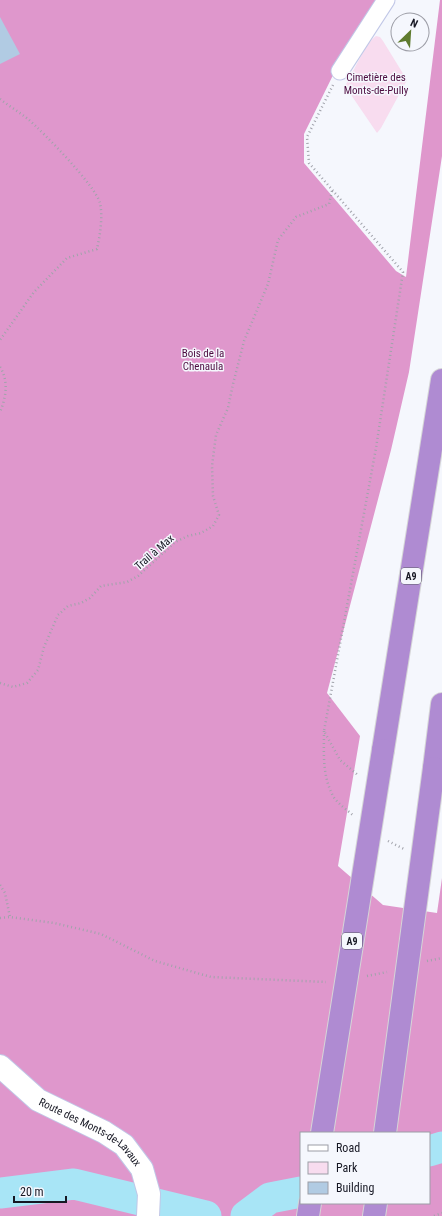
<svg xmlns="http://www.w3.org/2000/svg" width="442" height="1216" viewBox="0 0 442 1216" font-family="'Roboto Condensed',sans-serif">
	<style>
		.green { fill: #f8dcef }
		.forest { fill: #df97cc; fill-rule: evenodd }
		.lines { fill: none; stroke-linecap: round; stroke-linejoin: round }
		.river { stroke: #a8e5f6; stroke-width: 31 }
		.building { fill: #b1cbe3 }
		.minor-casing { stroke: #c1c7e7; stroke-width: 19 }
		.tertiary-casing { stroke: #c1c7e7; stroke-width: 24 }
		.motorway-casing { stroke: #d5d5d7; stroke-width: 24 }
		.path { stroke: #a1a3ab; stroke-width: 2.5; stroke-dasharray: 1 3; stroke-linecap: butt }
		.minor { stroke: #fff; stroke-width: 17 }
		.tertiary { stroke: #fff; stroke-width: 22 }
		.motorway { stroke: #af8bd2; stroke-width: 22 }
		.motorway-bridge-casing { stroke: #d5d5d7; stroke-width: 24; stroke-linecap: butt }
		.motorway-bridge { stroke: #af8bd2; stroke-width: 22 }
		.labels { text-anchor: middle; stroke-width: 3; stroke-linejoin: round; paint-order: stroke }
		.shield { fill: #f5f7fd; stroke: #595a64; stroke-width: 1 }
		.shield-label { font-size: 10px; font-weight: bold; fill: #161723 }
		.park-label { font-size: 11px; fill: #4d0d41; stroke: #f5f7fd }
		.street-label { font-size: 11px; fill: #161723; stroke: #f5f7fd }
	</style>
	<rect width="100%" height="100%" fill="#f5f7fd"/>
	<path class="green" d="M376,36L380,37L383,41L407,80L381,128L377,133L345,86C352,75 366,42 376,36Z"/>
	<path class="forest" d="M0,0H382L337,67L304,134V163L396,271L406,277L440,0H442V156L409,372L391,450L327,693L360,736L338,866L383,905L437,913L442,878V1216H0ZM301,1133H429V1203H301Z"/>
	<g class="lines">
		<path class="river" d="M429,1151L442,1147
			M0,1193L74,1184L206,1216
			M246,1216L270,1198L301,1192"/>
	</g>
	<path class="building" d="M0,17L20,54L0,64Z"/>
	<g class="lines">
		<defs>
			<path id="minor" d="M340,71L386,0"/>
			<g id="tertiary">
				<path id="s1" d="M0,1066L38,1100L104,1132L124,1145L142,1169L149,1194L148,1216"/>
			</g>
			<path id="motorway" d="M383,750L442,380
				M434,768L442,704
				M308,1216L310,1203
				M374,1216L376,1203"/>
		</defs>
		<use href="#minor" class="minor-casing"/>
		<use href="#tertiary" class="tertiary-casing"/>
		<use href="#motorway" class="motorway-casing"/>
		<path class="path" d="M333,85L307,137L309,163L403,272L376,448L324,731L340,760L359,776
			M0,99C9,106 19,112 28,119C43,132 95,185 100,203C103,217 100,235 97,249L67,258L34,292L0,340
			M0,367C9,381 6,398 0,412
			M0,683L13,687L27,683L38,670L44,647L58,615L68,606L81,603L90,598L101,586L127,582L138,576L175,542L188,536L201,533L213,526L219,515L213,496L212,466L216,435L228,408L233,384L244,341L268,284L278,240L296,217L329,204L332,191
			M324,731C324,754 322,775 333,796C338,804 347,810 354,816
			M388,841L404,849
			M0,885L5,893L10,917
			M0,918L10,917L54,923L101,934L155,961L211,977L326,982
			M427,961L442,958
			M367,976L387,972
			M434,1216L442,1213"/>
		<use href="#minor" class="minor"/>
		<use href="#tertiary" class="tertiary"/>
		<use href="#motorway" class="motorway"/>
		<defs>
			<path id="motorway-bridge" d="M322,1133L383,750
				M385,1133L434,768"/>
		</defs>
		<use href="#motorway-bridge" class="motorway-bridge-casing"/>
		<use href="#motorway-bridge" class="motorway-bridge"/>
	</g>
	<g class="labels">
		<g class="shield">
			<rect x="401" y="568" width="20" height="16" rx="3"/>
			<rect x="342" y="933" width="20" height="16" rx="3"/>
		</g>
		<g class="shield-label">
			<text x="411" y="580">A9</text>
			<text x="352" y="945">A9</text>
		</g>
		<g class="park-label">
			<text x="376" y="81">Cimetière des<tspan x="376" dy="13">Monts-de-Pully</tspan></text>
			<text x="203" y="357">Bois de la<tspan x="203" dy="13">Chenaula</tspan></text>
		</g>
		<g class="street-label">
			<text transform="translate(154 552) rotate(-41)" y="4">Trail à Max</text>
			<text dy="4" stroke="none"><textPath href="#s1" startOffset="113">Route des Monts-de-Lavaux</textPath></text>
		</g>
	</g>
	<rect x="300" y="1132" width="130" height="72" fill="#f5f7fd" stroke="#9c9da6"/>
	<rect x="308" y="1145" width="20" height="6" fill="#ffffff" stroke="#9c9da6"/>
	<text x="336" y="1152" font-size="12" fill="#161723">Road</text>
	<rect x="308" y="1162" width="20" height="12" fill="#f8dcef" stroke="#9c9da6"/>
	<text x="336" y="1172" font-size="12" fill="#161723">Park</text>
	<rect x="308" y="1182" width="20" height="12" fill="#b1cbe3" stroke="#9c9da6"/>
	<text x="336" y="1192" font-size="12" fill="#161723">Building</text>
	<g transform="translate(410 32) rotate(25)"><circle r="19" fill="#f5f7fd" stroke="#9c9da6"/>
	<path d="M0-3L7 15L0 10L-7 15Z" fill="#5f7b2f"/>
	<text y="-6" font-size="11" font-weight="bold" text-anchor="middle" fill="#161723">N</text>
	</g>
	<path d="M14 1196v6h52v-6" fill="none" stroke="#161723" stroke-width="2"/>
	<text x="20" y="1196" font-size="12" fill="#161723" stroke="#f5f7fd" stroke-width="3" paint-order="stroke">20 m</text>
</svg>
